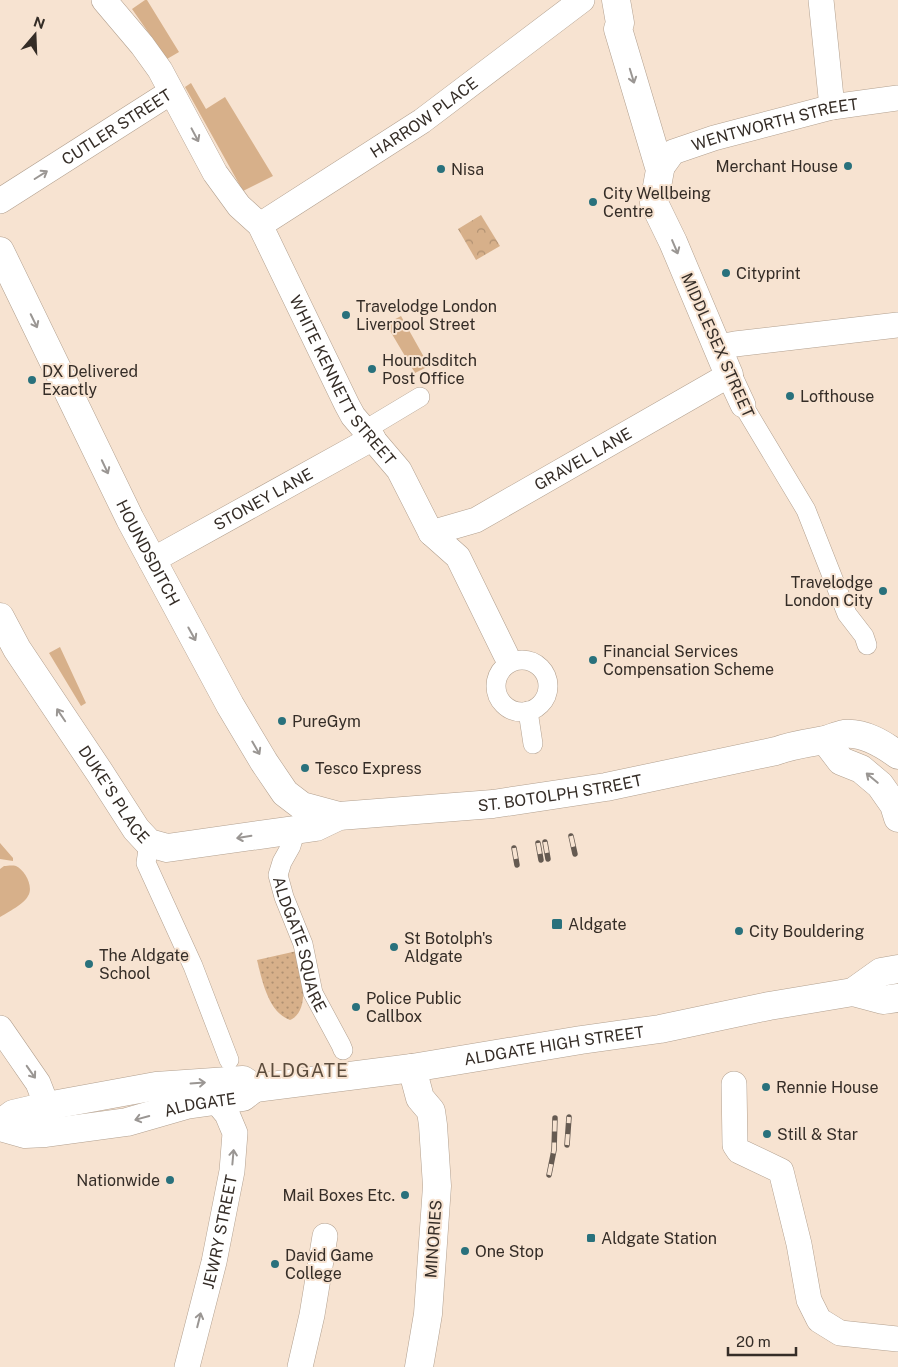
<svg xmlns="http://www.w3.org/2000/svg" width="898" height="1367" viewBox="0 0 898 1367" font-family="'Public Sans',sans-serif">
	<style>
		.grass { fill: url(#grass-dots) }
		.forest { fill: url(#forest-crowns) }
		.garden { fill: #d7b08a }
		.lines { fill: none; stroke-linecap: round; stroke-linejoin: round }
		.pedestrian-casing { stroke: #b2a08f; stroke-width: 20 }
		.minor-casing { stroke: #b2a08f; stroke-width: 26 }
		.tertiary-casing { stroke: #b2a08f; stroke-width: 29 }
		.primary-casing { stroke: #b2a08f; stroke-width: 29 }
		.pedestrian { stroke: #fff; stroke-width: 19 }
		.minor { stroke: #fff; stroke-width: 25 }
		.tertiary { stroke: #fff; stroke-width: 28 }
		.primary { stroke: #fff; stroke-width: 28 }
		.rail-casing { stroke: #655a51; stroke-width: 5.5 }
		.rail { stroke: #f7e3d1; stroke-width: 4; stroke-dasharray: 11; stroke-linecap: butt }
		.oneway { stroke: #9a9693 }
		.poi-dot { fill: #29717c; stroke: #f7e3d1; stroke-width: 2 }
		.labels { text-anchor: middle; stroke-width: 4; stroke-linejoin: round; paint-order: stroke }
		.street-label { font-size: 16px; fill: #352d27; stroke: #f7e3d1 }
		.poi-label { font-size: 16px; fill: #352d27; stroke: #f7e3d1; text-anchor: start }
		.quarter-label { font-size: 19px; letter-spacing: 1px; fill: #5d4d3d; stroke: #f7e3d1 }
	</style>
	<defs>
		<pattern id="grass-dots" width="8" height="8" patternUnits="userSpaceOnUse" patternTransform="scale(1.25)"><rect width="8" height="8" fill="#d7b08a"/><path d="M2 2h.1M6 6h.1" fill="none" stroke="#af9071" stroke-width="1.8" stroke-linecap="round"/></pattern>
		<pattern id="forest-crowns" width="20" height="18" patternUnits="userSpaceOnUse" patternTransform="scale(1.25)"><rect width="20" height="18" fill="#d7b08a"/><path d="M2 6a3 3 0 1 1 6 0M12 15a3 3 0 1 1 6 0" fill="none" stroke="#af9071"/></pattern>
	</defs>
	<rect width="100%" height="100%" fill="#f7e3d1"/>
	<path class="grass" d="M297,951C301,968 312,1011 290,1020C268,1012 262,980 257,960Z"/>
	<path class="forest" d="M481,215L500,246L476,260L458,229Z"/>
	<path class="garden" d="M145,0H147L179,52L167,59L132,9Z
		M191,83L206,109L225,97L273,176L243,191L185,87Z
		M401,316L429,366L415,373L386,324Z
		M60,647L86,703L81,706L49,653Z
		M0,843L13,858V861L0,859Z
		M4,866C7,866 12,865 16,866C25,870 34,887 28,896C25,903 7,913 0,917V869Z"/>
	<g class="lines">
		<defs>
			<g id="pedestrian">
				<path d="M743,405L806,510L847,614L864,636L867,645"/>
				<path d="M365,430L420,397"/>
				<circle cx="522" cy="686" r="26"/>
				<path d="M528,711L533,744"/>
				<path id="s1" d="M294,836L291,846L282,862L278,875L284,897L303,944L313,993L341,1045L343,1050"/>
				<path d="M149,843L146,863L193,966L229,1060"/>
			</g>
			<g id="minor">
				<path id="s2" d="M104,0L142,45L160,70L215,173L239,206L260,225L347,405L353,416L399,470L431,533L458,557L506,655"/>
				<path d="M821,0L832,107"/>
				<path id="s3" d="M660,170L673,152L714,138L832,107L898,98"/>
				<path id="s4" d="M0,201L171,92"/>
				<path id="s5" d="M260,225L422,121L582,0"/>
				<path d="M717,347L735,344L898,325"/>
				<path id="s6" d="M431,533L476,520L729,375L743,405"/>
				<path id="s7" d="M151,561L373,438"/>
				<path d="M0,1028L38,1083L47,1106"/>
				<path d="M734,1084L735,1145L739,1151L781,1171L799,1244L809,1300L819,1320L840,1333L898,1339"/>
				<path id="s8" d="M187,1367L214,1262L232,1171L235,1133L227,1114L216,1101"/>
				<path d="M300,1367L312,1315L325,1236"/>
			</g>
			<g id="tertiary">
				<path d="M616,0L620,23L618,29L660,170L654,203L673,242L729,375"/>
				<path d="M853,992L883,1000L898,998"/>
				<path d="M412,1068L420,1098L431,1111L433,1125L437,1186L428,1314L419,1367"/>
				<path id="s9" d="M255,1088L412,1068L581,1040L660,1029L769,1006L853,992L881,972L898,969"/>
				<path d="M0,1125L5,1120L13,1114L47,1106L156,1086L243,1080L255,1088"/>
				<path id="s10" d="M0,1127L25,1134L46,1133L127,1122L186,1105L243,1097L252,1090"/>
			</g>
			<g id="primary">
				<path id="s11" d="M0,251L130,519L230,705L264,762L285,793L302,806L339,816"/>
				<path id="s12" d="M0,617L17,649L100,773L136,829L149,843L167,848L316,827L339,816L493,804L606,787L776,751C792,745 808,743 825,740C832,738 838,735 844,734C864,732 883,744 898,755"/>
				<path d="M825,740L841,761L861,769L880,785L894,805L898,818"/>
			</g>
		</defs>
		<use href="#pedestrian" class="pedestrian-casing"/>
		<use href="#minor" class="minor-casing"/>
		<use href="#tertiary" class="tertiary-casing"/>
		<use href="#primary" class="primary-casing"/>
		<use href="#pedestrian" class="pedestrian"/>
		<use href="#minor" class="minor"/>
		<use href="#tertiary" class="tertiary"/>
		<use href="#primary" class="primary"/>
		<defs>
			<path id="rail" d="M571,836L575,854
				M545,842L548,859
				M538,843L541,860
				M514,848L517,865
				M567,1145L569,1117
				M549,1175L554,1150L555,1118"/>
		</defs>
		<use href="#rail" class="rail-casing"/>
		<use href="#rail" class="rail"/>
	</g>
	<defs><path id="oneway-shaft" d="M-6 0H5M1.5-3L5.5 0L1.5 3" fill="none" stroke-width="1.6" stroke-linecap="round" stroke-linejoin="round" transform="scale(1.25)"/></defs>
	<g class="oneway">
		<use href="#oneway-shaft" transform="translate(632 76) rotate(73)"/>
		<use href="#oneway-shaft" transform="translate(195 135) rotate(62)"/>
		<use href="#oneway-shaft" transform="translate(41 175) rotate(-32)"/>
		<use href="#oneway-shaft" transform="translate(675 247) rotate(67)"/>
		<use href="#oneway-shaft" transform="translate(34 321) rotate(64)"/>
		<use href="#oneway-shaft" transform="translate(105 467) rotate(65)"/>
		<use href="#oneway-shaft" transform="translate(192 634) rotate(61)"/>
		<use href="#oneway-shaft" transform="translate(61 715) rotate(-124)"/>
		<use href="#oneway-shaft" transform="translate(256 748) rotate(60)"/>
		<use href="#oneway-shaft" transform="translate(872 778) rotate(-140)"/>
		<use href="#oneway-shaft" transform="translate(244 837) rotate(171)"/>
		<use href="#oneway-shaft" transform="translate(31 1072) rotate(55)"/>
		<use href="#oneway-shaft" transform="translate(198 1083) rotate(-4)"/>
		<use href="#oneway-shaft" transform="translate(142 1118) rotate(165)"/>
		<use href="#oneway-shaft" transform="translate(233 1157) rotate(-85)"/>
		<use href="#oneway-shaft" transform="translate(199 1320) rotate(-76)"/>
	</g>
	<g class="poi-dot">
		<circle cx="848" cy="166" r="5"/>
		<circle cx="441" cy="169" r="5"/>
		<circle cx="593" cy="202" r="5"/>
		<circle cx="726" cy="273" r="5"/>
		<circle cx="346" cy="315" r="5"/>
		<circle cx="372" cy="369" r="5"/>
		<circle cx="32" cy="380" r="5"/>
		<circle cx="790" cy="396" r="5"/>
		<circle cx="883" cy="591" r="5"/>
		<circle cx="593" cy="660" r="5"/>
		<circle cx="282" cy="721" r="5"/>
		<circle cx="305" cy="768" r="5"/>
		<rect x="551" y="918" width="12" height="12" rx="2.5"/>
		<circle cx="739" cy="931" r="5"/>
		<circle cx="394" cy="947" r="5"/>
		<circle cx="89" cy="964" r="5"/>
		<circle cx="356" cy="1007" r="5"/>
		<circle cx="766" cy="1087" r="5"/>
		<circle cx="767" cy="1134" r="5"/>
		<circle cx="170" cy="1180" r="5"/>
		<circle cx="405" cy="1195" r="5"/>
		<rect x="586" y="1233" width="10" height="10" rx="2.5"/>
		<circle cx="465" cy="1251" r="5"/>
		<circle cx="275" cy="1264" r="5"/>
	</g>
	<g class="labels">
		<g class="street-label">
			<text dy="6" stroke="none"><textPath href="#s5" startOffset="196">HARROW PLACE</textPath></text>
			<text dy="6" stroke="none"><textPath href="#s3" startOffset="128">WENTWORTH STREET</textPath></text>
			<text dy="6" stroke="none"><textPath href="#s4" startOffset="138">CUTLER STREET</textPath></text>
			<text transform="translate(718 345) rotate(66)" y="6">MIDDLESEX STREET</text>
			<text dy="6" stroke="none"><textPath href="#s2" startOffset="452">WHITE KENNETT STREET</textPath></text>
			<text dy="6" stroke="none"><textPath href="#s6" startOffset="170">GRAVEL LANE</textPath></text>
			<text dy="6" stroke="none"><textPath href="#s7" startOffset="128">STONEY LANE</textPath></text>
			<text dy="6" stroke="none"><textPath href="#s11" startOffset="336">HOUNDSDITCH</textPath></text>
			<text dy="6" stroke="none"><textPath href="#s12" startOffset="688">ST. BOTOLPH STREET</textPath></text>
			<text dy="6" stroke="none"><textPath href="#s12" startOffset="211">DUKE'S PLACE</textPath></text>
			<text dy="6" stroke="none"><textPath href="#s1" startOffset="115">ALDGATE SQUARE</textPath></text>
			<text dy="6" stroke="none"><textPath href="#s9" startOffset="302">ALDGATE HIGH STREET</textPath></text>
			<text dy="6" stroke="none"><textPath href="#s10" startOffset="204">ALDGATE</textPath></text>
			<text dy="6" stroke="none"><textPath href="#s8" startOffset="139">JEWRY STREET</textPath></text>
			<text transform="translate(433 1239) rotate(-86)" y="6">MINORIES</text>
		</g>
		<g class="poi-label">
			<text x="838" y="172" text-anchor="end">Merchant House</text>
			<text x="451" y="175">Nisa</text>
			<text x="603" y="199">City Wellbeing<tspan x="603" dy="18">Centre</tspan></text>
			<text x="736" y="279">Cityprint</text>
			<text x="356" y="312">Travelodge London<tspan x="356" dy="18">Liverpool Street</tspan></text>
			<text x="382" y="366">Houndsditch<tspan x="382" dy="18">Post Office</tspan></text>
			<text x="42" y="377">DX Delivered<tspan x="42" dy="18">Exactly</tspan></text>
			<text x="800" y="402">Lofthouse</text>
			<text x="873" y="588" text-anchor="end">Travelodge<tspan x="873" dy="18">London City</tspan></text>
			<text x="603" y="657">Financial Services<tspan x="603" dy="18">Compensation Scheme</tspan></text>
			<text x="292" y="727">PureGym</text>
			<text x="315" y="774">Tesco Express</text>
			<text x="568" y="930">Aldgate</text>
			<text x="749" y="937">City Bouldering</text>
			<text x="404" y="944">St Botolph's<tspan x="404" dy="18">Aldgate</tspan></text>
			<text x="99" y="961">The Aldgate<tspan x="99" dy="18">School</tspan></text>
			<text x="366" y="1004">Police Public<tspan x="366" dy="18">Callbox</tspan></text>
			<text x="776" y="1093">Rennie House</text>
			<text x="777" y="1140">Still &amp; Star</text>
			<text x="160" y="1186" text-anchor="end">Nationwide</text>
			<text x="395" y="1201" text-anchor="end">Mail Boxes Etc.</text>
			<text x="601" y="1244">Aldgate Station</text>
			<text x="475" y="1257">One Stop</text>
			<text x="285" y="1261">David Game<tspan x="285" dy="18">College</tspan></text>
		</g>
		<g class="quarter-label">
			<text x="302" y="1077">ALDGATE</text>
		</g>
	</g>
	<g transform="translate(35 35) rotate(19)" stroke="#f7e3d1" stroke-width="4" paint-order="stroke">
	<path d="M0-4L9 19L0 12L-9 19Z" fill="#352d27"/>
	<text y="-8" font-size="14" font-weight="bold" text-anchor="middle" fill="#352d27">N</text>
	</g>
	<path d="M728 1347v8h68v-8" fill="none" stroke="#352d27" stroke-width="2.5"/>
	<text x="736" y="1347" font-size="15" fill="#352d27" stroke="#f7e3d1" stroke-width="4" paint-order="stroke">20 m</text>
</svg>
